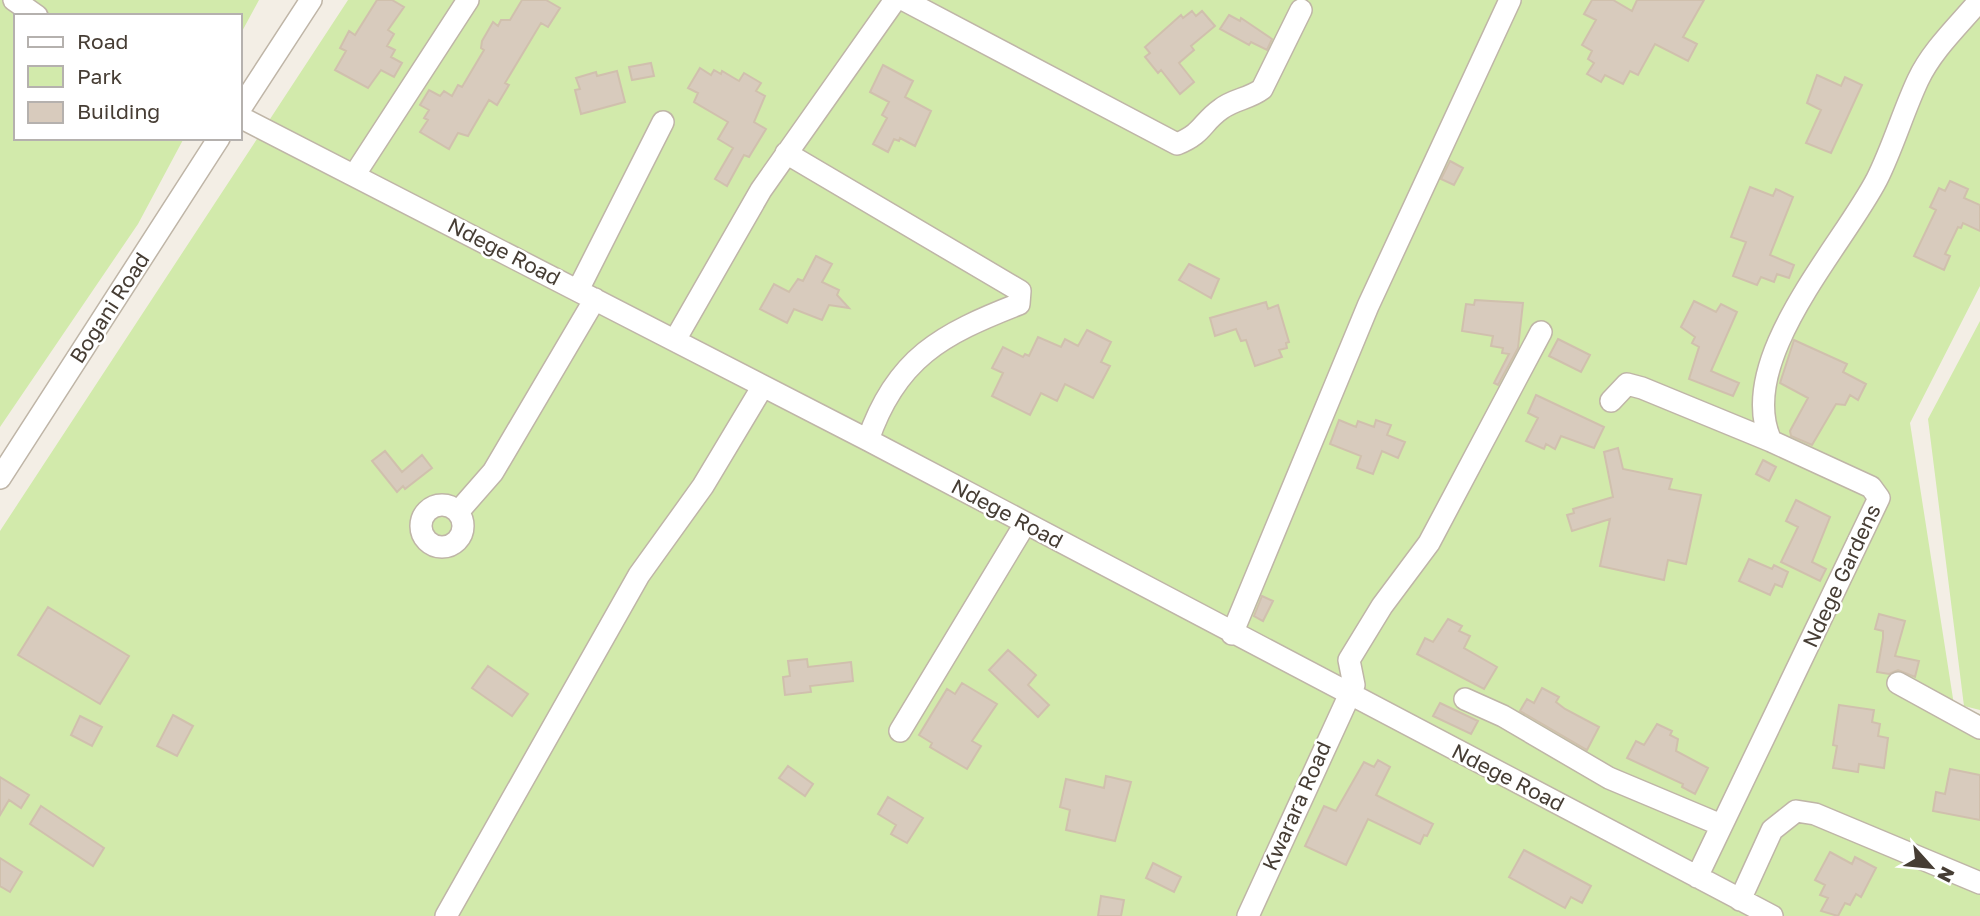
<svg xmlns="http://www.w3.org/2000/svg" width="1980" height="916" viewBox="0 0 1980 916" font-family="'Golos Text',sans-serif">
	<style>
		.green { fill: #d2eaab }
		.building { fill: #d8cbbd; stroke: #d0c0ad; stroke-width: 2 }
		.lines { fill: none; stroke-linecap: round; stroke-linejoin: round }
		.minor-casing { stroke: #bfb5a7; stroke-width: 24 }
		.minor { stroke: #fff; stroke-width: 21 }
		.labels { text-anchor: middle; stroke-width: 5; stroke-linejoin: round; paint-order: stroke }
		.street-label { font-size: 21px; fill: #463d34; stroke: #fff }
	</style>
	<rect width="100%" height="100%" fill="#f3eee5"/>
	<path class="green" d="M0,0H259L240,35V16H16V138H184L138,224L0,427Z
		M348,0H1980V286L1910,423L1954,705L1980,714V916H0V531Z
		M1980,321V710L1964,706L1928,419Z"/>
	<path class="building" d="M377,0H392L404,7L388,30L394,34L387,46L395,50L391,57L402,63L394,77L381,70L368,88L335,70L346,51L340,48L349,31L355,35Z
		M522,0H546L560,8L548,27L541,23L505,83L509,85L497,105L489,100L468,136L458,133L449,149L420,132L428,120L424,118L429,110L420,105L429,90L440,96L444,91L452,96L458,85L462,87L484,50L481,48L482,41L493,22L498,26L501,20H510Z
		M1592,0H1613L1632,11L1637,0H1704L1683,37L1697,44L1688,61L1655,44L1638,75L1630,71L1623,84L1605,75L1601,82L1587,74L1594,63L1588,59L1592,51L1582,45L1596,20L1584,14Z
		M1192,11L1196,16L1202,11L1215,26L1191,46L1194,50L1179,63L1194,82L1180,94L1161,70L1158,73L1145,57L1150,53L1145,47L1181,15L1183,18Z
		M1229,15L1240,21L1241,18L1272,39L1267,50L1251,42L1249,45L1220,29Z
		M651,63L654,76L632,80L629,67Z
		M883,65L913,81L905,97L931,111L915,146L900,138L899,141L894,139L888,152L873,144L887,118L882,115L889,102L870,92Z
		M700,68L711,75L714,70L721,74L722,71L739,81L744,73L761,83L756,91L765,96L754,122L766,129L749,157L744,155L727,186L715,179L733,148L718,139L728,122L694,102L698,93L688,88Z
		M617,71L625,102L581,114L575,90L580,89L576,78L596,72L597,76Z
		M1817,75L1841,86L1845,77L1862,85L1831,153L1806,143L1821,110L1807,103Z
		M1450,161L1463,168L1454,185L1441,179Z
		M1950,181L1968,189L1964,198L1980,205V231L1963,223L1961,228L1958,227L1945,254L1950,256L1944,270L1914,256L1936,210L1930,207L1939,188L1945,191Z
		M1750,187L1773,196L1776,189L1793,197L1770,255L1794,265L1789,278L1777,274L1774,282L1761,277L1757,285L1733,276L1746,242L1731,237Z
		M816,256L832,264L822,282L839,290L837,295L849,308L829,305L822,320L794,309L787,323L760,309L774,284L789,292L798,279L803,281Z
		M1189,264L1219,279L1211,298L1179,280Z
		M1475,300L1523,303L1518,348L1498,385L1494,383L1509,354L1502,353L1503,348L1491,346L1493,336L1462,331L1466,304L1474,305Z
		M1694,301L1716,312L1721,304L1737,312L1711,371L1739,383L1733,396L1689,379L1699,347L1692,343L1695,337L1681,327Z
		M1266,302L1268,309L1278,305L1289,342L1286,343L1287,348L1279,350L1282,357L1255,366L1246,340L1241,341L1236,329L1215,336L1210,318Z
		M1087,330L1111,342L1101,362L1110,366L1093,398L1065,384L1057,401L1041,393L1030,415L992,396L1003,373L992,368L1003,347L1023,357L1025,354L1029,356L1038,337L1061,347L1065,339L1078,346Z
		M1558,339L1590,355L1581,372L1549,356Z
		M1794,340L1847,364L1843,372L1866,384L1858,400L1850,395L1845,405L1836,404L1812,445L1791,436L1790,431L1808,398L1780,383Z
		M1536,395L1604,427L1594,448L1561,436L1555,449L1546,444L1544,449L1526,441L1538,418L1528,413Z
		M1339,420L1356,427L1358,421L1374,427L1376,420L1391,425L1387,435L1405,442L1398,458L1382,451L1373,474L1357,468L1361,456L1330,444Z
		M1618,448L1623,469L1672,479L1669,489L1701,495L1686,564L1668,560L1664,580L1600,566L1610,519L1572,531L1567,515L1574,513L1573,509L1613,497L1604,452Z
		M385,451L402,472L422,455L432,468L405,489L403,486L397,492L372,461Z
		M1763,460L1776,467L1769,481L1756,474Z
		M1796,500L1830,517L1812,562L1826,569L1820,581L1781,562L1798,527L1786,521Z
		M1749,559L1772,569L1774,565L1788,572L1782,587L1775,584L1770,595L1739,581Z
		M1262,596L1273,601L1263,621L1254,616Z
		M48,607L129,656L100,704L18,655Z
		M1879,614L1905,621L1895,656L1919,661L1915,677L1898,670L1889,674L1877,672L1883,638V631L1875,629Z
		M1448,619L1462,626L1459,631L1470,636L1464,648L1497,667L1484,689L1417,654L1425,638L1433,642Z
		M1008,650L1036,675L1028,685L1049,705L1038,717L989,670Z
		M807,659L808,667L851,662L853,681L810,686L811,692L785,695L783,677L790,676L788,661Z
		M488,666L528,694L512,716L472,688Z
		M962,683L997,704L972,741L981,746L967,769L930,747L932,743L919,735L947,689L955,694Z
		M1542,688L1559,697L1556,702L1565,709L1599,727L1587,750L1520,711L1527,699L1534,703Z
		M1440,703L1478,721L1471,734L1433,716Z
		M1839,705L1874,710L1872,722L1880,724L1878,736L1888,738L1884,768L1859,764L1858,772L1833,768L1837,746L1833,745Z
		M173,715L193,726L177,756L157,746Z
		M80,716L102,727L92,746L71,735Z
		M1657,724L1672,731L1670,735L1678,739L1676,751L1708,768L1695,794L1682,787L1683,784L1627,758L1636,741L1644,745Z
		M1378,760L1390,767L1376,795L1433,824L1427,836L1424,835L1420,844L1368,819L1346,865L1305,846L1324,806L1336,811L1364,762L1374,767Z
		M788,766L813,784L805,796L779,778Z
		M1950,769L1980,775V820L1933,811L1936,792L1945,794Z
		M1106,776L1131,782L1115,841L1066,830L1070,810L1060,807L1066,779L1104,788Z
		M0,777L29,795L21,808L9,800L0,815Z
		M888,797L923,818L907,843L891,834L896,825L878,814Z
		M41,806L104,848L93,866L30,824Z
		M1524,850L1591,886L1582,903L1571,897L1565,908L1509,877Z
		M1830,852L1852,864L1855,857L1876,868L1861,897L1856,894L1850,905L1845,903L1838,916L1821,911L1828,898L1820,895L1825,885L1815,880Z
		M0,858L22,872L10,892L0,886Z
		M1153,863L1181,877L1174,892L1146,878Z
		M1101,896L1124,900L1121,916H1098Z"/>
	<g class="lines">
		<defs>
			<path id="minor" d="M14,0L37,16
				M904,0L1177,144C1204,133 1201,123 1221,109C1234,99 1249,99 1262,89L1301,10
				M240,109L311,0
				M240,117L868,440L1772,916
				M786,153L1020,291L1019,304C942,334 896,358 868,440
				M355,174L468,0
				M578,290L663,122
				M675,340L761,190L895,0
				M1611,401L1627,384L1642,388L1771,441
				M0,478L219,138
				M421 526a21 21 0 1 1 42 0a21 21 0 1 1-42 0Z
				M458,512L493,472L595,299
				M1232,634L1368,306L1510,0
				M1898,683L1980,728
				M1465,699L1503,716L1609,778L1721,825
				M900,731L1025,524
				M1697,877L1879,498L1871,487L1771,441C1734,361 1842,247 1877,179C1893,147 1903,112 1918,80C1932,50 1959,25 1980,0
				M1740,900L1772,830L1796,811L1815,814L1980,883
				M446,916L639,575L703,486L763,386
				M1248,916L1354,685L1349,660L1382,606L1429,543L1541,332"/>
		</defs>
		<use href="#minor" class="minor-casing"/>
		<use href="#minor" class="minor"/>
	</g>
	<g class="labels">
		<g class="street-label">
			<text transform="translate(504 252) rotate(27)" y="7">Ndege Road</text>
			<text transform="translate(110 308) rotate(-57)" y="7">Bogani Road</text>
			<text transform="translate(1007 514) rotate(28)" y="7">Ndege Road</text>
			<text transform="translate(1842 576) rotate(-65)" y="7">Ndege Gardens</text>
			<text transform="translate(1508 778) rotate(27)" y="7">Ndege Road</text>
			<text transform="translate(1297 806) rotate(-66)" y="7">Kwarara Road</text>
		</g>
	</g>
	<rect x="14" y="14" width="228" height="126" fill="#ffffff" stroke="#b5b1ae" stroke-width="2"/>
	<rect x="28" y="37" width="35" height="10" fill="#ffffff" stroke="#b5b1ae" stroke-width="2"/>
	<text x="77" y="49" font-size="21" fill="#463d34">Road</text>
	<rect x="28" y="66" width="35" height="21" fill="#d2eaab" stroke="#b5b1ae" stroke-width="2"/>
	<text x="77" y="84" font-size="21" fill="#463d34">Park</text>
	<rect x="28" y="102" width="35" height="21" fill="#d8cbbd" stroke="#b5b1ae" stroke-width="2"/>
	<text x="77" y="119" font-size="21" fill="#463d34">Building</text>
	<g transform="translate(1931 867) rotate(117)" stroke="#ffffff" stroke-width="5" paint-order="stroke">
	<path d="M0-5L12 26L0 18L-12 26Z" fill="#463d34"/>
	<text y="-10" font-size="19" font-weight="bold" text-anchor="middle" fill="#463d34">N</text>
	</g>
</svg>
